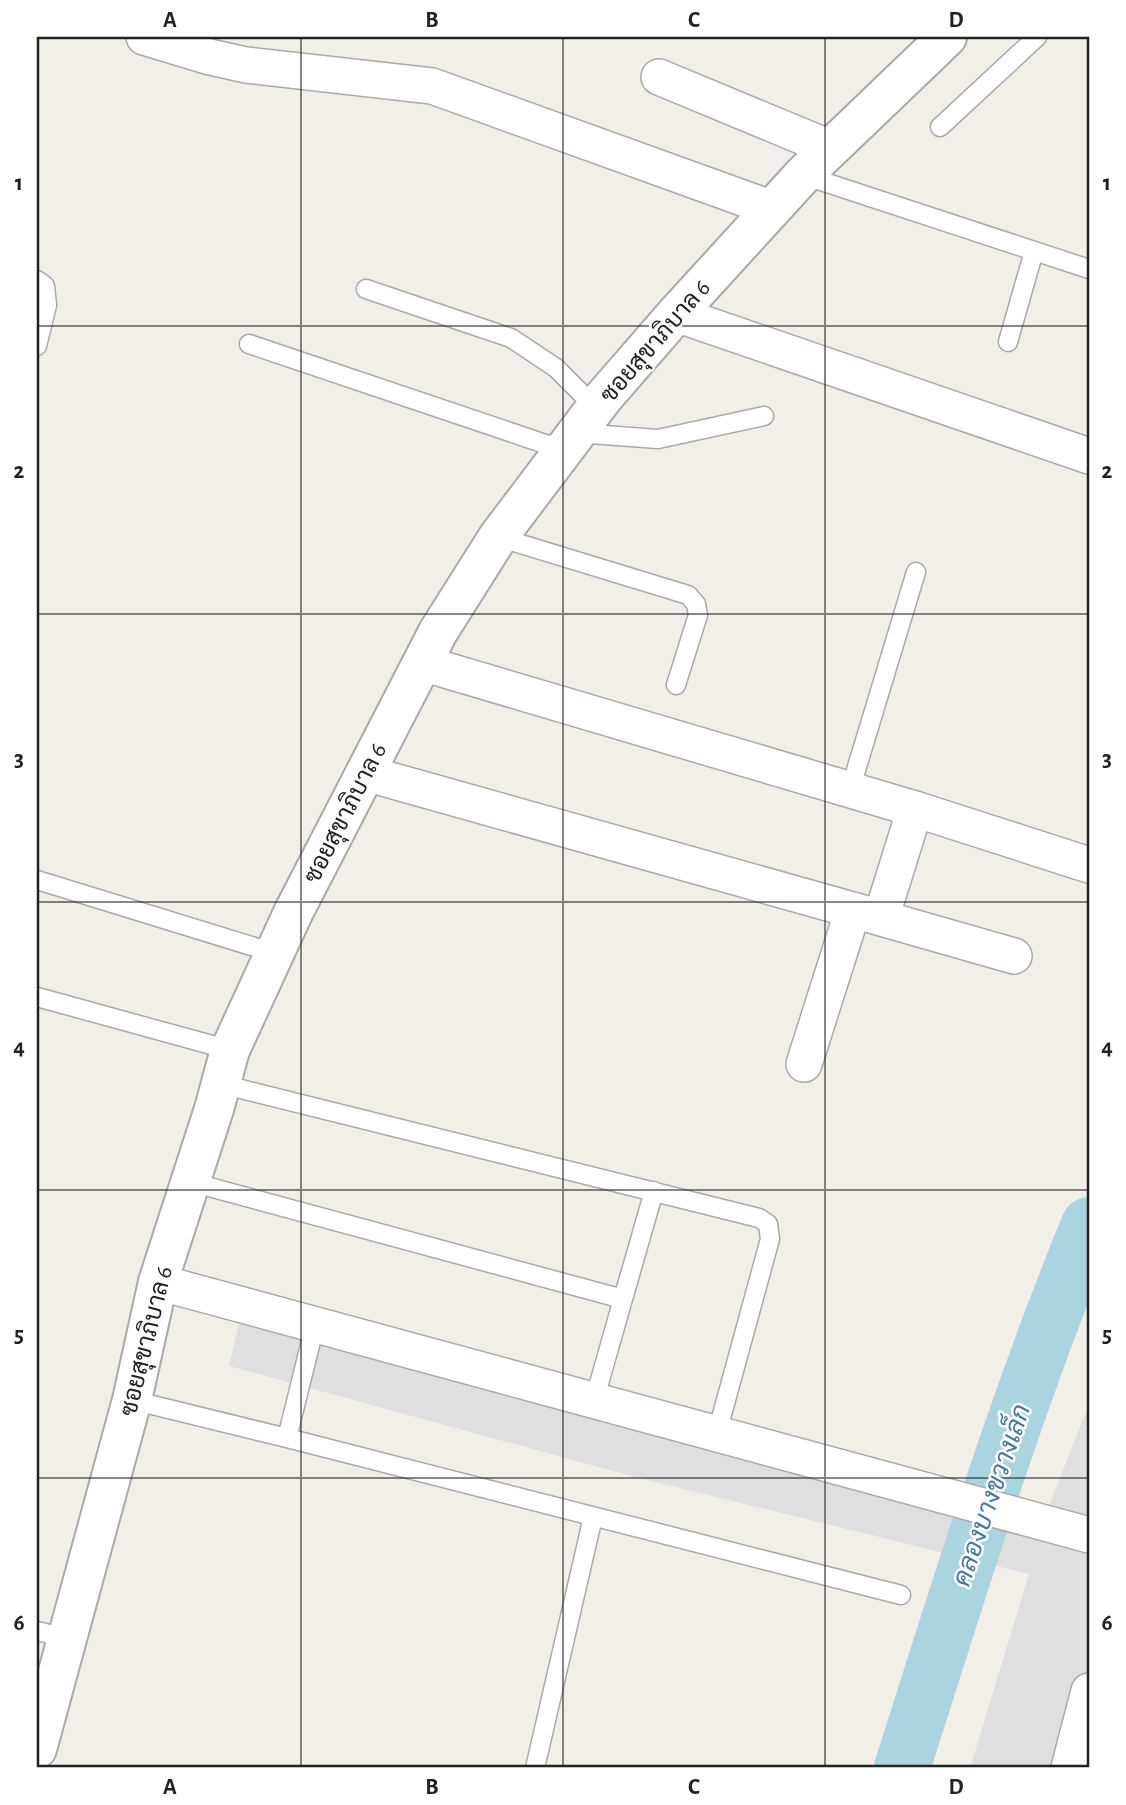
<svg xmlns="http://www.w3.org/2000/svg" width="1126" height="1805" viewBox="0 0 1126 1805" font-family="'Alegreya Sans',Sarabun,sans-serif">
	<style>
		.residential { fill: #e0dfdf }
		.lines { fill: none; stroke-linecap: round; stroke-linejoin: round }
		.river { stroke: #a9d4e0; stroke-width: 56 }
		.service-casing { stroke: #a9a9a9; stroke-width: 21 }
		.minor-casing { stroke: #a9a9a9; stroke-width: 38 }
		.tertiary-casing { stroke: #a9a9a9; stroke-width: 42 }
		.service { stroke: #fff; stroke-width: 18 }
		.minor { stroke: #fff; stroke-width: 35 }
		.tertiary { stroke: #fff; stroke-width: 38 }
		.grid { fill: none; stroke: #222; stroke-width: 2; stroke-opacity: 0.55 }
		.labels { text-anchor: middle; stroke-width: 5; stroke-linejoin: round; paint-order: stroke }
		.street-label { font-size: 24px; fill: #222; stroke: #fff }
		.water-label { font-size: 26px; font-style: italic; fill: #4576a5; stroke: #fff }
		.neatline { fill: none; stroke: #222; stroke-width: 2.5 }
		.grid-label { font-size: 23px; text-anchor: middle; font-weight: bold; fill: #222 }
	</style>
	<rect width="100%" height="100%" fill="#f2efe9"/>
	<path class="residential" d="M242,1311L1045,1516L1089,1404V1768H970L1029,1574L631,1476L229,1366Z"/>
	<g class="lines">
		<path class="river" d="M902,1768C960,1586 1016,1402 1089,1225"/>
		<defs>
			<path id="service" d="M940,127L1037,37
				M803,175L1089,269
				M37,280L45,286L47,305L37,346
				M366,289L511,338L556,368L596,408
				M1008,342L1034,251
				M249,344L563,450
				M577,433L658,439L764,416
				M498,537L688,595L696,604L698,615L676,685
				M850,790L916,572
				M37,880L274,953
				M37,997L230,1050
				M221,1084L759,1218L768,1224L770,1239L717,1433
				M191,1182L623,1299L654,1191
				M315,1325L287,1438L901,1595
				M132,1400L287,1438
				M594,1401L623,1299
				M37,1631L66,1638
				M535,1768L593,1517"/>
			<path id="minor" d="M144,37L210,57L246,65L432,86L773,209
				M659,77L830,148
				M676,314L1089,456
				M422,663L915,809L1089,865
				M365,773L881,918L915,809
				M881,918L1014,956
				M804,1064L853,910
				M158,1282L1089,1535
				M1069,1768L1089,1691"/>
			<path id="tertiary" d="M37,1749L132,1400L158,1282L214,1109L230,1050L293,913L438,632L498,537L603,398L676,314L803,175L947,37"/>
		</defs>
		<use href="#service" class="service-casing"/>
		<use href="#minor" class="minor-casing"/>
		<use href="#tertiary" class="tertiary-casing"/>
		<use href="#service" class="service"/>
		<use href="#minor" class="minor"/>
		<use href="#tertiary" class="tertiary"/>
	</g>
	<path class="grid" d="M301,37V1768M563,37V1768M825,37V1768M37,326H1089M37,614H1089M37,902H1089M37,1190H1089M37,1478H1089"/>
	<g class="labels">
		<g class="street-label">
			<text transform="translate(655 341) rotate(-49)" y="8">ซอยสุขาภิบาล 6</text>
			<text transform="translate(345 813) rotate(-63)" y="8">ซอยสุขาภิบาล 6</text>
			<text transform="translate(146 1341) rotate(-76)" y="8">ซอยสุขาภิบาล 6</text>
		</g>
		<g class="water-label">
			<text transform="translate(991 1495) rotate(-71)" y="9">คลองบางขวางเล็ก</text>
		</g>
	</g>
	<rect width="1126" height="1805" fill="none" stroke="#ffffff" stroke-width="77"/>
	<rect x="38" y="38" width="1050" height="1728" class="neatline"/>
	<g class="grid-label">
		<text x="170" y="27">A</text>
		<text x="432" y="27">B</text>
		<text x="694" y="27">C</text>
		<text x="956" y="27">D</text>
		<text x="19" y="190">1</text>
		<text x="1107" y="190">1</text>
		<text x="19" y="478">2</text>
		<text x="1107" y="478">2</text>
		<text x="19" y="766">3</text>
		<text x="1107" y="766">3</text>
		<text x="19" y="1054">4</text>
		<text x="1107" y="1054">4</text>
		<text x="19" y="1342">5</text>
		<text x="1107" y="1342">5</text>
		<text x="19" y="1630">6</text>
		<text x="1107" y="1630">6</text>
		<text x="170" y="1794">A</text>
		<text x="432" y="1794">B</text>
		<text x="694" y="1794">C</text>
		<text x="956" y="1794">D</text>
	</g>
</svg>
